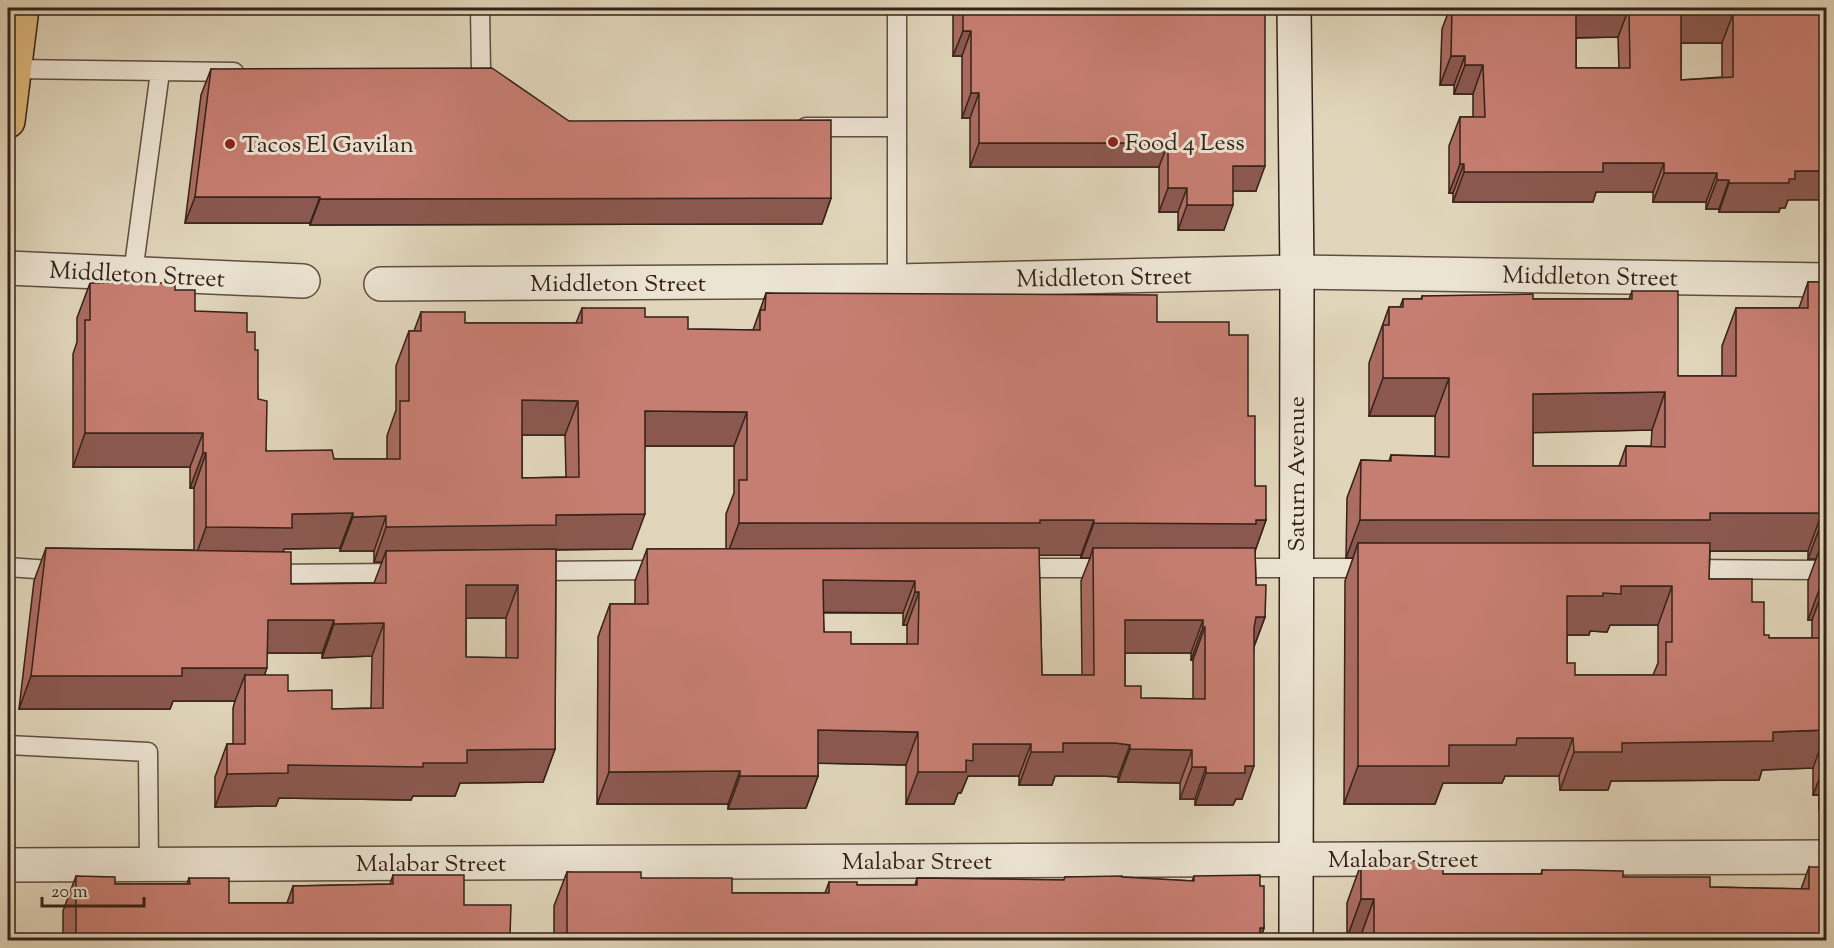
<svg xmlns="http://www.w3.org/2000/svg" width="1834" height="948" viewBox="0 0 1834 948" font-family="'Sorts Mill Goudy',serif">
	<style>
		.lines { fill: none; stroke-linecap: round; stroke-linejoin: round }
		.lane-casing { stroke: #604e41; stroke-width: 21 }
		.street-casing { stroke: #604e41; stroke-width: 36 }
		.secondary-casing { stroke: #352118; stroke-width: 36 }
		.primary-casing { stroke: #352118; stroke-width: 36 }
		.lane { stroke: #ece4d3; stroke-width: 18 }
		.street { stroke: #ece4d3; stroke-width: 33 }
		.secondary { stroke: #ece4d3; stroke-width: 33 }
		.primary { stroke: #e0bb7e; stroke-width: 33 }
		.wall { fill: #ab6c62; stroke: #352118; stroke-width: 1.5; fill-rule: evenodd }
		.shaded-wall { fill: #8b5850; stroke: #352118; stroke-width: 1.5 }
		.building { fill: #c77e72; stroke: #352118; stroke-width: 1.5; fill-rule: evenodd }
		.poi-dot { fill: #8f2418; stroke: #ece4d3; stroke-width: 2 }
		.labels { text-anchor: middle; stroke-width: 6; stroke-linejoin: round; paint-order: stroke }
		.poi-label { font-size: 24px; fill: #352118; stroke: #ece4d3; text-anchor: start }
		.street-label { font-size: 24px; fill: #352118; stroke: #ece4d3 }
	</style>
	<rect width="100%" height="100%" fill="#e1d6bb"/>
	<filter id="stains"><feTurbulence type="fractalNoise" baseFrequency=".00333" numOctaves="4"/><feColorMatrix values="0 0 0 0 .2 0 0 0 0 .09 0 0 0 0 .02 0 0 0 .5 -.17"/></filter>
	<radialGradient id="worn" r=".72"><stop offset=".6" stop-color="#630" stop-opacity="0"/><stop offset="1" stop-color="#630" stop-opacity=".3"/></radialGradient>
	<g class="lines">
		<defs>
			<path id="lane" d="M480,8L481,72
				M14,69L234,72
				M806,127H897
				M133,273L160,72
				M897,281V8
				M8,567L63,571
				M1017,568H1109
				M1230,568H1373
				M1686,569L1826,570
				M531,571L662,570
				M267,574L402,573
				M8,745L148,752L149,865"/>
			<path id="street" d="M8,268L303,281
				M381,284L897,281L1297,272L1826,280
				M8,865L1826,857"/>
			<path id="secondary" d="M1294,8L1297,272L1296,940"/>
			<path id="primary" d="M8,121L22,8"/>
		</defs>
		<use href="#lane" class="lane-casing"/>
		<use href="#street" class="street-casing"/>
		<use href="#secondary" class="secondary-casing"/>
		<use href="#primary" class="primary-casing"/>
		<use href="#lane" class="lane"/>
		<use href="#street" class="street"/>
		<use href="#secondary" class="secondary"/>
		<use href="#primary" class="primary"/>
	</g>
	<path class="wall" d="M953,8H1265L1256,191H1233L1224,230H1178V212H1159V167H970V118H962V56H953Z
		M1450,8H1827L1788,200L1785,208H1780L1779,212H1719V209H1706V202H1653V192H1596L1593,202H1453V193H1449V146L1460,117H1473V94H1454V85H1440L1442,29ZM1618,37L1619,68H1576V38ZM1681,43H1722V77L1681,80Z
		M211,69L569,121L831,198L822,224L310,225V223H185L201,95Z
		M1808,282H1827V809H1819V795H1813V768L1762,770L1759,780L1611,781L1608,790H1560L1559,776H1505L1502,783H1443L1435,804H1344L1345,581L1353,558H1346L1347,498L1361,460L1389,461L1391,455L1435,456V416H1369V363L1389,307H1400L1403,299H1421L1422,296L1533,299H1629L1632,291L1678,376H1722V346L1736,308H1799ZM1652,430L1651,446H1626L1619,466H1533V432ZM1710,551H1808V559H1816L1808,581V620H1812V638H1769L1764,635L1752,602L1709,579ZM1610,625H1658V663L1653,675H1575L1567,663V635H1589L1590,631L1607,632Z
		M90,283L175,290L195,311L247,332L255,350L258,399L266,451L334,459H387V436L396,410V366L409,331H414L421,312L465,323H576L582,308L645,317L688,329L753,330L766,293L1157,322L1229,335L1248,416L1255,486L1266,520L1255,551L1256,585L1265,617L1254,647L1242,799H1236L1233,805H1195V799H1180V783L1118,782V777L1103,776H1055L1052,785H1019V776H968L961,793H958L954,804H906V765L818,763V776L806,808L728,809V804H597L598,637L610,604H635V581L647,549H726V514L734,493V446H645L632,549L556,550L555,749L543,782L460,783L455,796H413L411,800L279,798L276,806L215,807V777L227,744H233V708L235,701H173L170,709H19L34,581L46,548L194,550V488H190V467H73V354L77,342V318ZM522,435H565L566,477L522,478ZM340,548V551H374V562H382L374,583L291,584L283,552L284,549ZM1039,555H1081V558H1090L1081,581L1082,675H1042ZM823,613H903V625H907V644H851L824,632ZM466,618H506V658L466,657ZM267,653H322V658L372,656L371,708L332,709L288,691L265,675ZM1125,653H1191V660H1193V699L1141,698L1125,686Z
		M1369,861L1438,862L1443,874H1541L1542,870L1623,877L1710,887L1801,889L1809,867L1827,940H1360V938H1347V903L1361,864H1368Z
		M567,872L641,878L732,893H825L829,882L857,885H915L917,878L1064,880L1065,877H1122L1192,881L1194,876L1260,886L1264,928L1260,940H63V911L76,876L115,884H187L189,878L229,903H287L293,886L390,884L393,875L464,905L510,936L554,937V906Z"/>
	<path class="shaded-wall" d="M1629,8L1618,37L1565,38L1576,9Z
		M1681,14H1733L1722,43H1670Z
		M963,31H971L962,56H953Z
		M1451,56H1465L1454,85H1440Z
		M1465,65H1483L1473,94H1454Z
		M971,93H979L970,118H962Z
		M979,143H1168L1159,167H970Z
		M1603,163H1664L1653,192H1596L1593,202H1453L1464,172Z
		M1460,164H1464L1453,193H1449Z
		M1233,166H1265L1256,191H1224Z
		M1795,171H1827V200H1788L1785,208H1780L1779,212H1719L1729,183Z
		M1664,173H1717L1706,202H1653Z
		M1717,180H1729L1719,209H1706Z
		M1168,188H1187L1178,212H1159Z
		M195,197H320L310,223H185Z
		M831,198L822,224L310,225L320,199Z
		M1187,205H1233L1224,230H1178Z
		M1383,378H1449L1435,416H1369Z
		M1665,392L1652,430L1519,433L1533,394Z
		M522,400L578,401L565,435H509Z
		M645,411L747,412L734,446H632Z
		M85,433H203L190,467H73Z
		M203,453H206L194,488H190Z
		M353,513L340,548L284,549L279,562L194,561L206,527L292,514Z
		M1710,513H1822L1808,551H1699L1358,543L1353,558H1346L1360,520Z
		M645,514L632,549L386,551L382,562H374L386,527L556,515Z
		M386,516L374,551H340L353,517Z
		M1040,520H1094L1081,555L726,558L739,523Z
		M1266,520L1254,554L1093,548L1090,558H1081L1094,523Z
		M1822,521H1827V559L1822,543L1816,559H1808Z
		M823,580L915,581L903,613L811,612Z
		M1822,582H1826L1812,620H1808Z
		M466,585H518L506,618H454Z
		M1621,586H1672L1658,625H1610L1607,632L1590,631L1589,635H1553L1567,596L1603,593Z
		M915,592H919L907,625H903Z
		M1256,617H1265L1253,649H1244Z
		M268,620H334L322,653H256Z
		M1125,620H1203L1191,653H1114Z
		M384,623L372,656L322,658L334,624Z
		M1203,627H1205L1193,660H1191Z
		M182,668H267L255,701L245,675L235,701H173L170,709H19L31,676Z
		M818,730L918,732L906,765L806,763Z
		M1827,730L1813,768L1762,770L1759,780L1611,781L1608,790H1560L1574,752L1622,743L1773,732Z
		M1517,738H1573L1559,776H1505L1502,783H1443L1435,804H1344L1358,766L1449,745Z
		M1063,743H1115L1130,745L1118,777L1103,776H1055L1052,785H1019L1031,752Z
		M973,744H1031L1019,776H968L961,793H958L954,804H906L918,772Z
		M555,749L543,782L460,783L455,796H413L411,800L279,798L276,806L215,807L227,774L288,765L467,750Z
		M1130,749L1192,750L1180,783L1118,782Z
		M1827,759V773L1819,795H1813Z
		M1245,766H1254L1242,799H1236L1233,805H1195L1206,773Z
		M1192,767H1206L1195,799H1180Z
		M740,771L728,804H597L609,772Z
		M740,776H818L806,808L728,809Z
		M1827,787V809H1819Z
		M1361,899H1374L1360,938H1347Z
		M1260,928H1264L1260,940H1218Z"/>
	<path class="building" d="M963,8H1265V166H1233V205H1187V188H1168V143H979V93H971V31H963Z
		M1452,8H1827V171H1795V179H1789V183H1729V180H1717V173H1664V163H1603V172H1464V164H1460V117H1485L1483,65H1465V56H1451ZM1629,8L1630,68H1576V9ZM1681,14H1733V77L1681,80Z
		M492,68L569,121L831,120V198L320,199V197H195L211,69Z
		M1808,282H1827V521H1822V513H1710V520H1360L1361,460L1391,461V455L1449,457V378H1383V325H1389V307H1403V299H1422V296L1533,294V299H1632V291H1678V376H1736V308H1808ZM1665,392V447L1626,446V466H1533V394Z
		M90,283H175V290H195V311L247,313V332H255V350H258V399L267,401L266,451L332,450L334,459H400V401H409V331H421V312H465V323H582V308H645V317H688V329L760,330V310H765L766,293L1157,295V322H1229V335H1248V416H1255V486H1266V520H1256V524L1094,523V520H1040V523H739V480H747V412L645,411V514L556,515V525L386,527V516L353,517V513L292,514V528L206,527V453H203V433H85V320H90ZM522,400L578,401L579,477L522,478Z
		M1358,543H1710L1709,579H1752V602H1764V635H1769V638H1827V730L1773,732V741L1622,743V752H1574L1573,738H1517L1516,745H1449V766H1358ZM1621,586H1672V642H1666V675H1575V663H1567V596H1603V593L1621,594Z
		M1822,543H1827V625L1826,582H1822Z
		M46,548L291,552V584L386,583V551L556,549L555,749L467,750V763H423V767L288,765V773L227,774V744H245V675H288V691L332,690V709L383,708L384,623L334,624V620H268L267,668H182V676H31ZM466,585H518V658L466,657Z
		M1039,548L1042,675H1094L1093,548H1255L1256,585H1266L1265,617H1256L1254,628V766H1245V773H1206V767H1192V750L1130,749V745L1115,743H1063V752H1031V744H973V761L966,760V772H918V732L818,730V776H740V771L609,772L610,604H648L647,549ZM823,580L915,581V592H919L918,644H851V632H824ZM1125,620H1203V627H1205V699L1141,698V686H1125Z
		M1369,861H1438V862H1443V874H1542V870H1576L1623,871V877H1710V887L1809,889V867H1827V940H1374V899H1361V864H1369Z
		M567,872H641V878H732V893H829V882H857V885H917V878L1064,880L1065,877L1122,876V877L1194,881V876L1260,875V886H1264V928H1260V940H76V876L115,877V884H190L189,878H229V903H293V886L393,884V875H464V905H511L510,936L567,938Z"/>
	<g class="poi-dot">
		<circle cx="1113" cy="142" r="6"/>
		<circle cx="230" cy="144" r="6"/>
	</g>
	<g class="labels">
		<g class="poi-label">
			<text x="1125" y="150">Food 4 Less</text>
			<text x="242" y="152">Tacos El Gavilan</text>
		</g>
		<g class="street-label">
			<text transform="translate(137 274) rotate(3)" y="8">Middleton Street</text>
			<text transform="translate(1590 276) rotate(1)" y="8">Middleton Street</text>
			<text transform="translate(1104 277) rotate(-1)" y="8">Middleton Street</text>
			<text x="618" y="291">Middleton Street</text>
			<text transform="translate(1296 474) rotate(-90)" y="8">Saturn Avenue</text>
			<text x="1403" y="867">Malabar Street</text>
			<text x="917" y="869">Malabar Street</text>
			<text x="431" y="871">Malabar Street</text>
		</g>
	</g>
	<rect width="1834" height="948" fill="none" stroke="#e1d6bb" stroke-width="30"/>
	<rect x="9" y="9" width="1816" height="930" fill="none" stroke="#352118" stroke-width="3"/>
	<rect x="15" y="15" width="1804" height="918" fill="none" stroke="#352118" stroke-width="1.5"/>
	<path d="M42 897v9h102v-9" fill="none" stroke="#352118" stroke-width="3"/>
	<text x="51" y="897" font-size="18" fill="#352118" stroke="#ece4d3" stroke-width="4.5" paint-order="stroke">20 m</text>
	<rect width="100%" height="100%" filter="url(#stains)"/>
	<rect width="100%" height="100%" fill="url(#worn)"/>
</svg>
